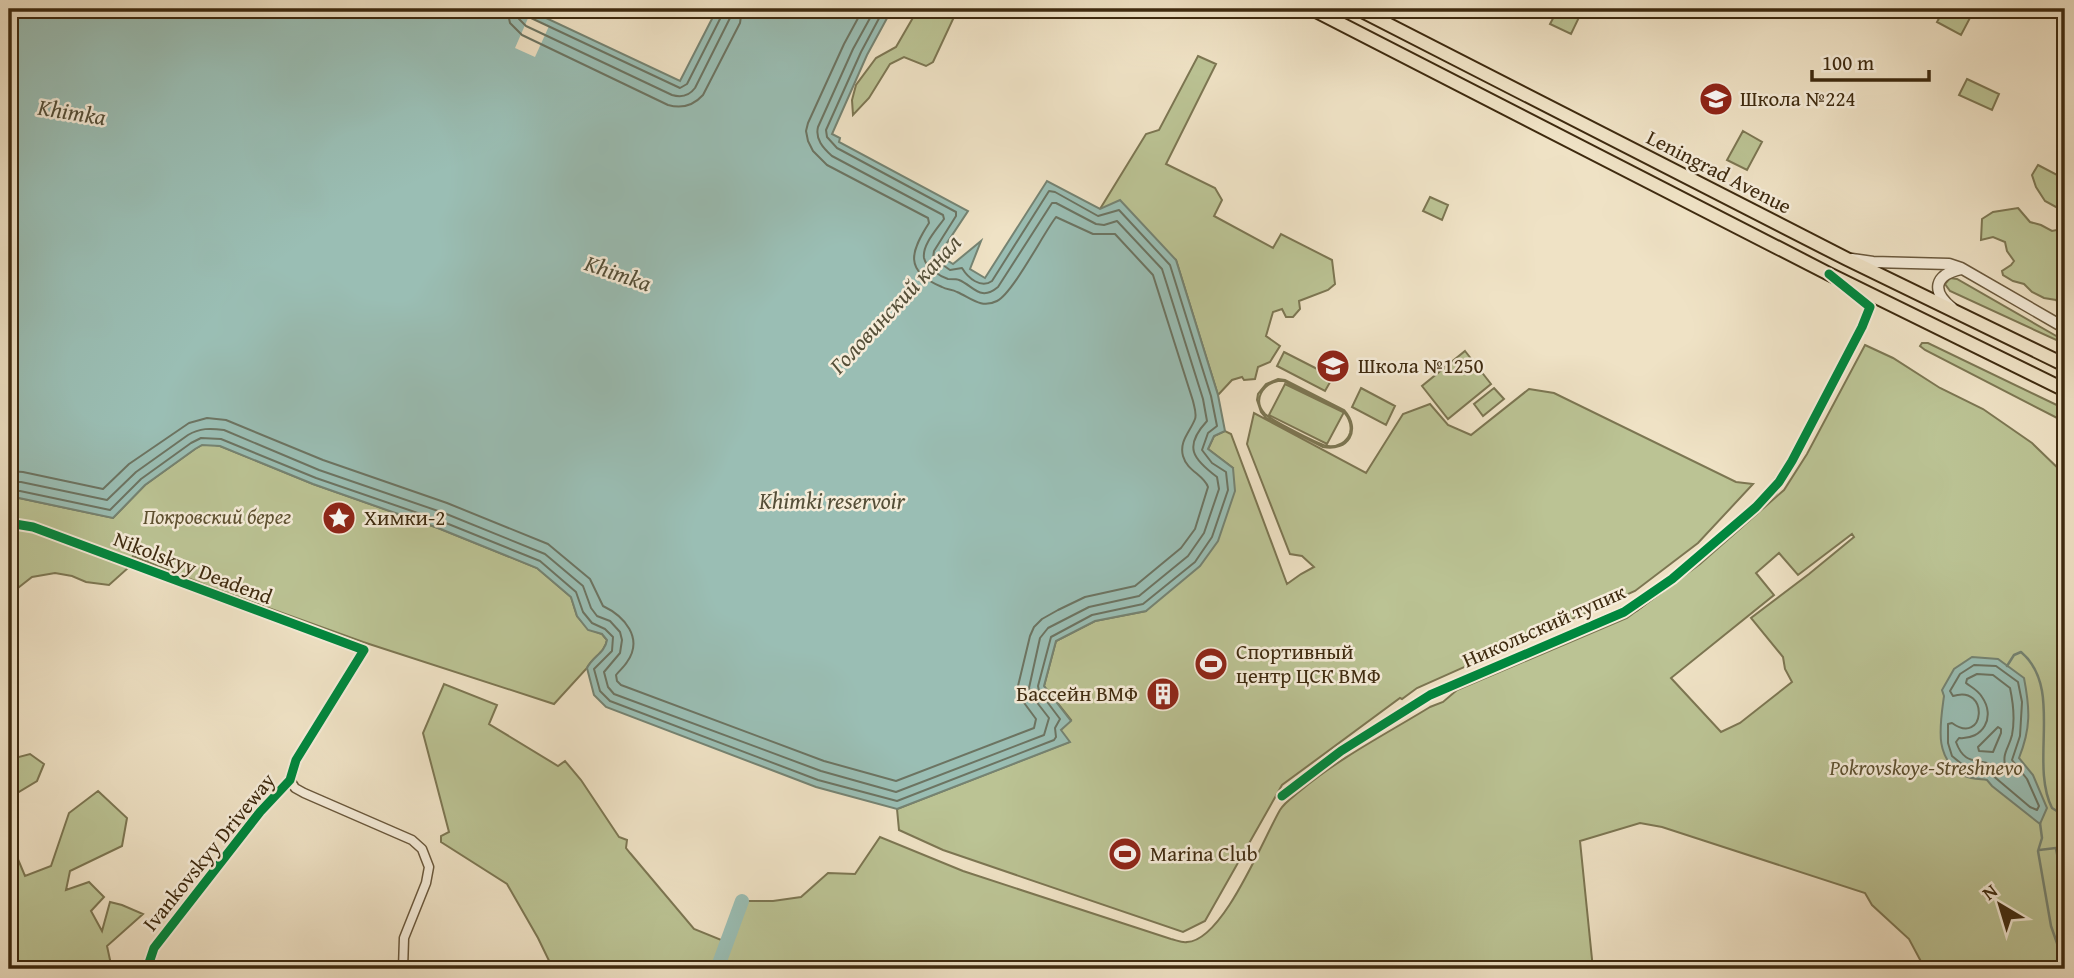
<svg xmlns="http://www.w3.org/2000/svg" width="2074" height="978" viewBox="0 0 2074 978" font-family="'Gentium Book Plus',serif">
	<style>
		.green { fill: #bbc394; stroke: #7c7652; stroke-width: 2; fill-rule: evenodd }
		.water { fill: #9abeb4; stroke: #758372; stroke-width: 2 }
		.pier { fill: #efe2c5 }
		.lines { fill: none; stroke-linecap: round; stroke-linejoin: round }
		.shore { stroke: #6c7462; stroke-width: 2 }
		.stream { stroke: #758372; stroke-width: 2.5 }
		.river { stroke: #9abeb4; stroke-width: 14 }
		.minor-casing { stroke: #6a583c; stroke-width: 11 }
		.tertiary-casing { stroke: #6a583c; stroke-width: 13 }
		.primary-casing { stroke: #3e2a0f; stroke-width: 16 }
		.minor { stroke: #f5ecd9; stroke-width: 8 }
		.tertiary { stroke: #f5ecd9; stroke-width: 10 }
		.primary { stroke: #efe2c5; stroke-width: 12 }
		.cycleway-casing { stroke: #f5ecd9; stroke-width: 13 }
		.cycleway { stroke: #00873e; stroke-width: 9 }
		.labels { text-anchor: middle; stroke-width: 5; stroke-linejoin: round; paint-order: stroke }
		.poi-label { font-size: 21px; fill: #3e2a0f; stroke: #f5ecd9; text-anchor: start }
		.street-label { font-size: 21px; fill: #3e2a0f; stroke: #f5ecd9 }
		.park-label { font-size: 21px; font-style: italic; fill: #5d5030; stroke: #f5ecd9 }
		.water-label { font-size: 23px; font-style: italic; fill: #554f38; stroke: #f5ecd9 }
	</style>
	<rect width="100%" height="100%" fill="#efe2c5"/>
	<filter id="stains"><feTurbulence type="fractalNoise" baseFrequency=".00286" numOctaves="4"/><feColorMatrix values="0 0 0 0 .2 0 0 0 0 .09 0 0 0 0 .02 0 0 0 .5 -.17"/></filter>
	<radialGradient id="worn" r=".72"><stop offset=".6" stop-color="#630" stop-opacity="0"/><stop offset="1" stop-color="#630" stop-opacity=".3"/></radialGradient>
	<path class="green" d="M918,9H956L954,17L933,62L926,66L904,57L890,64L869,98L853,115L852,100L856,85L876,58L896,47Z
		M1558,9H1583L1571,34L1550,24Z
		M1944,9H1958L1971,16L1961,35L1937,22Z
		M1198,56L1216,64L1166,164L1215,188L1222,200L1214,216L1273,248L1281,234L1332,260L1335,284L1328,290L1299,301L1300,309L1293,317H1286L1282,309L1273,312L1266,336L1280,346L1270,362L1258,367L1255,379L1244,380L1242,377L1232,380L1218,395L1176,260L1100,209L1146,134L1159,130Z
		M1967,79L1999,94L1992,110L1959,95Z
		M1743,131L1762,142L1747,170L1727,160Z
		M2038,165L2065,179V212L2045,201L2036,187L2032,175Z
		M1430,197L1448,205L1442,220L1423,211Z
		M2018,208L2030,222L2041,225L2052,231L2062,229L2065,220V311L2056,300L2044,298L2032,292L2024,284L2013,281L2003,275L2002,271L2011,265L2014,261L2007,251L2005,242L1993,237L1981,240L1982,219L1993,212Z
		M1950,278L1957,279L2065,341V344L1950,291L1945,284Z
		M1922,343H1928L2065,409V422L1925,350L1920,346Z
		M1865,345L1893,358L1940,388L1983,409L2032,443L2065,475V803L2061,804L2060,835H2065V969H1925L1909,939L1872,905L1865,893L1662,827L1640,823L1580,841L1593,969H553L538,938L507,884L441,842V836L449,832L423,733L444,684L497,705L489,724L558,766L565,761L581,780L619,837L627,840L626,848L630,853L694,929L726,942L742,901H773L801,897L828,873L855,874L880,837L963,871L1171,939C1176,940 1182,943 1187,942C1223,941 1263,839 1280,810C1285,802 1293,797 1300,791C1339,758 1386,734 1430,707L1443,702L1457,690L1627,618L1700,564L1784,490L1807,454ZM1852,534L1854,537L1809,574L1751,618L1783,657L1785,669L1792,682L1740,723L1721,732L1671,678L1774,595L1756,573L1779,553L1798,575Z
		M1465,351L1491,384L1448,419L1422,386Z
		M1284,352L1333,377L1325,391L1277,366Z
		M1278,379L1285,380L1344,410C1362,430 1348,452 1323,447L1266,418L1261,412L1257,400L1258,394L1266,384ZM1278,381H1284L1343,412L1285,384L1269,415L1327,444L1344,412C1349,418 1352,425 1350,433C1347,442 1338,447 1328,446C1321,446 1270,419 1265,414C1252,400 1263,384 1278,381Z
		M1361,388L1395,406L1386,425L1352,407Z
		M1494,388L1504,399L1483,416L1474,404Z
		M1529,389L1554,393L1736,482L1753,484L1698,543L1635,591L1417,688L1402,699L1400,698L1282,785L1205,921L1183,932L943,850L899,830L897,809L1069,742L1060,730L1071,720L1044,686L1056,641L1095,621L1146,611L1233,468L1208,449L1214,436L1225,431L1231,434L1287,584L1301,574L1314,567L1302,556L1290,554L1247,444L1254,413L1366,473L1403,414L1430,404L1448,425L1471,435Z
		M210,444L220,446L313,484L438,528L537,568L571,597L577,616L588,629L602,634L607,640C605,653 592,657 587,668L554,704L363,642L210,587L133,556L128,568L109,585L86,582L72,576L55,573L32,577L9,595V497L19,498L113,518L145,485L195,449L202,445Z
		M30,754L44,764L37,781L12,796L9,790V763L11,759Z
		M98,791L127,818L122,846L70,871L66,890L89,882L104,897L91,911L102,931L110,902L122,905L143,914L107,946L112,969H9V892L16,887L9,872V838L25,876L51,866L69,813Z"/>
	<path class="water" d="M9,9H527L680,81L716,11L713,9H892L867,55L832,134L840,138L839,142L968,211L939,255L953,264L981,241L970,269L985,278L1047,181L1100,209L1120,200L1176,260L1218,395L1225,431L1214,436L1208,449L1233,468L1235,491L1218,541L1200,566L1146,611L1095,621L1056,641L1044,686L1071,721L1061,730L1070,742L897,809L816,787L606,707L594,695L587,668C592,657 605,653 607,640L602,634L588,630L577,616L571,597L537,568L438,528L313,484L220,446L202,445L195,449L145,485L113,518L19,498L9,497Z
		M1972,657L1998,659L2024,678C2030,709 2031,728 2019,758L2033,775L2047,808L2040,824L1992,786L1987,780C1980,779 1971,779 1965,776C1933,759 1940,726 1944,696L1942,690L1954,669Z"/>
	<path class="pier" d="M529,16L549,26L535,57L515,48Z"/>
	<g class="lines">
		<path class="shore" d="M507,9L510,23L522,35L668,105C682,109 693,106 703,95L740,23L742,9
			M517,9L519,19L526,26L672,95C682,98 689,96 695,88L730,18L731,9
			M526,9L527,15L531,18L680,88L687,84L722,15L723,9
			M9,471L23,472L103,489L129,464L189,423L207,418L226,420L323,460L447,503L548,544L590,579L603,606C624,616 644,638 627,662C624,667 619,671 616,675L617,681L621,685L824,761L896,781L1034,728L1036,719L1022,700L1018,686L1030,636L1034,627L1042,619L1058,610L1085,597L1135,586L1181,548L1195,529L1208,487C1204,475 1187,471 1183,456C1179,441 1190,432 1195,419C1197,414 1194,406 1193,401L1153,275L1115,234H1093L1056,217C1043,234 1013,293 997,301C981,309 971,298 957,292C952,289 947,290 942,287C903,271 911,251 929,223L928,218L827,165L813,151L808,141L806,131L808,123L844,44L863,9
			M9,482H21L107,500L136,472L188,435C200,428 210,428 224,430L319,470L444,513L545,554L583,586L591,608L597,616L610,621L620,632L622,640L620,653L604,672L608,687L614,694L821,771L896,792L1044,735L1049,718L1032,696L1029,688L1040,638L1048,628L1089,607L1139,596L1188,556L1204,533L1219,489L1217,477C1193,459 1183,447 1207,421L1203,399L1162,269L1117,221L1104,225L1096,224L1056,203H1052L998,287C980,302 974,286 959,280C958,279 950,279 948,279C939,276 926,267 924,258C922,245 937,229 944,219L943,215L832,156C823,148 815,139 818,127L853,49L875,9
			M9,491H20L110,510L141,479L191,443L201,438L221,439L316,478L441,521L540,561L576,592L583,612L592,623L605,629L613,637L612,651L594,669L600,691L610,701L818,780L897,801L1054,740L1056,737L1055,728L1060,719L1039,691L1038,686L1051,637L1092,615L1143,604L1195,562L1212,537L1228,490L1226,472L1212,463L1202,450L1208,433L1217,426L1211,396L1170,265L1119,210L1098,216L1055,192L1049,191L992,281C981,289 968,278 962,268L950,270L933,258L934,251L956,216V212L837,148L827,137L826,130L861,52L884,9
			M1974,665L1996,666L2018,682L2022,702L2020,736L2012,760L2027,779L2039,806L2037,810L2030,807L1991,774L1969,770L1952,756L1948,743V724L1952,723C1985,747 1990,684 1953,696L1950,691L1960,674Z
			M1977,674L1993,675L2010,688C2013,702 2015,720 2012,735C2009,748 2001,754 2006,768L2004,772C2000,770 1997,767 1994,766C1978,757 1965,767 1956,742L1959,738C1983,740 1996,717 1982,697C1978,690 1971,687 1966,683L1967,679Z
			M1998,727L2001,729V733L1993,752L1979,751L1978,747Z"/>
		<path class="stream" d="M2007,666L2014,655L2021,652C2064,688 2029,762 2052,808L2060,813
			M2040,823L2042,838L2038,851L2051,926L2065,966
			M2039,850L2056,848L2061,876L2065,875"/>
		<path class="river" d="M717,969L742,901"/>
		<defs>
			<path id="minor" d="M9,523L33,527L364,650L296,760L290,780L260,812L154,948L147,969
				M290,780L295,788L304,793L412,840L422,849L429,867L426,883L404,938L403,969
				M1282,796L1341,751L1430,695L1634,607L1672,579L1756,507L1773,490L1792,461L1862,327L1870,307L1848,289"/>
			<path id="tertiary" d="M1852,259L1873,262L1949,264L1961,268L2065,328
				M1952,308C1931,291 1934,275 1961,269"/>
			<path id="primary" d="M1312,9L1829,274L2065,390
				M1358,9L1847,259L2065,365"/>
		</defs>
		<use href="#minor" class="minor-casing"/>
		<use href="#tertiary" class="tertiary-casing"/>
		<use href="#primary" class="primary-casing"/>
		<use href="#minor" class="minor"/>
		<use href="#tertiary" class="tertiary"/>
		<use href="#primary" class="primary"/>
		<defs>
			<path id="cycleway" d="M9,523L33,527L364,650L296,760L290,780L260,812L154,948L147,969
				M1282,796L1341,751L1430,695L1624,612L1672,579L1756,507L1779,482L1792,461L1862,327L1870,307L1829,274"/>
		</defs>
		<use href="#cycleway" class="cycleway-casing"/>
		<use href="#cycleway" class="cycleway"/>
	</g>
	<defs>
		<symbol id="school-disc" viewBox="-11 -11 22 22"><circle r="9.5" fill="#8f2418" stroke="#f5ecd9"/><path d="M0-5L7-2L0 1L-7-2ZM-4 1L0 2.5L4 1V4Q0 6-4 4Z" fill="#fff"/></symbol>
		<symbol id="sight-disc" viewBox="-11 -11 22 22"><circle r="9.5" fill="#8f2418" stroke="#f5ecd9"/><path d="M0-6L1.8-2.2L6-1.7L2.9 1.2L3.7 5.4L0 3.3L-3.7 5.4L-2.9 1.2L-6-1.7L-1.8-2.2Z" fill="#fff"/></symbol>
		<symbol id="stadium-disc" viewBox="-11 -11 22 22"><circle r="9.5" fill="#8f2418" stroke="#f5ecd9"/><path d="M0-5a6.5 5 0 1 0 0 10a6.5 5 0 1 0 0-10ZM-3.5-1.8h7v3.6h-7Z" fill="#fff"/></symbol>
		<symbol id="building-disc" viewBox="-11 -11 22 22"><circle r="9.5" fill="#8f2418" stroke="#f5ecd9"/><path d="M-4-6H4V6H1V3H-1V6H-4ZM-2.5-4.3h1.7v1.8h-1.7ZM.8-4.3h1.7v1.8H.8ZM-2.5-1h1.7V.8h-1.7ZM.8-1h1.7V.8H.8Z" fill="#fff"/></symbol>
	</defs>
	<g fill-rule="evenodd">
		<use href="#school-disc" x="1697" y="80" width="38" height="38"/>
		<use href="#school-disc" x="1314" y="347" width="38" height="38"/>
		<use href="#sight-disc" x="320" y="499" width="38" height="38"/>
		<use href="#stadium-disc" x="1192" y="645" width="38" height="38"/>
		<use href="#building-disc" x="1144" y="675" width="38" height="38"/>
		<use href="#stadium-disc" x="1106" y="835" width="38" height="38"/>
	</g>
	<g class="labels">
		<g class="poi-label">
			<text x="1740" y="106">Школа №224</text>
			<text x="1358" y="373">Школа №1250</text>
			<text x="364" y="525">Химки-2</text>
			<text x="1236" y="659">Спортивный<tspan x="1236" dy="24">центр ЦСК ВМФ</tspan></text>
			<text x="1138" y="701" text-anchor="end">Бассейн ВМФ</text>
			<text x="1150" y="861">Marina Club</text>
		</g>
		<g class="street-label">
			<text transform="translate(1719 172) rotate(27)" y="7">Leningrad Avenue</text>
			<text transform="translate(193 568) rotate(21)" y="7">Nikolskyy Deadend</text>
			<text transform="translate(1544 626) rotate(-24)" y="7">Никольский тупик</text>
			<text transform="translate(209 852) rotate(-51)" y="7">Ivankovskyy Driveway</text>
		</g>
		<g class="park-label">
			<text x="217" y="524">Покровский берег</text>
			<text x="1926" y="775">Pokrovskoye-Streshnevo</text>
		</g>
		<g class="water-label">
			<text transform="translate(72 112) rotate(9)" y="8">Khimka</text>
			<text transform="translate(618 273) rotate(19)" y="8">Khimka</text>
			<text transform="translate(895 304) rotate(-47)" y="8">Головинский канал</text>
			<text x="832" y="509">Khimki reservoir</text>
		</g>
	</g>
	<rect width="2074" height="978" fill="none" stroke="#efe2c5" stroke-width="35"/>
	<rect x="10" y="10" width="2053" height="957" fill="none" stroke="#3e2a0f" stroke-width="3.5"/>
	<rect x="18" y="18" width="2039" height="943" fill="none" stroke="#3e2a0f" stroke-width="2"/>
	<g transform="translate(2000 905) rotate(322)" stroke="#f5ecd9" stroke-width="5" paint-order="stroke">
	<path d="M0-5L12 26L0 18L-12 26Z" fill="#3e2a0f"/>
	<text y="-10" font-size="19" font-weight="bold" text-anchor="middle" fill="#3e2a0f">N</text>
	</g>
	<path d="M1812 70v10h117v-10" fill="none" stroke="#3e2a0f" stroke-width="3.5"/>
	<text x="1822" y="70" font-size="21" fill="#3e2a0f" stroke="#f5ecd9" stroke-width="5" paint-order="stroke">100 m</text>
	<rect width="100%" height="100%" filter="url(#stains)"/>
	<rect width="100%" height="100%" fill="url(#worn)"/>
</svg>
